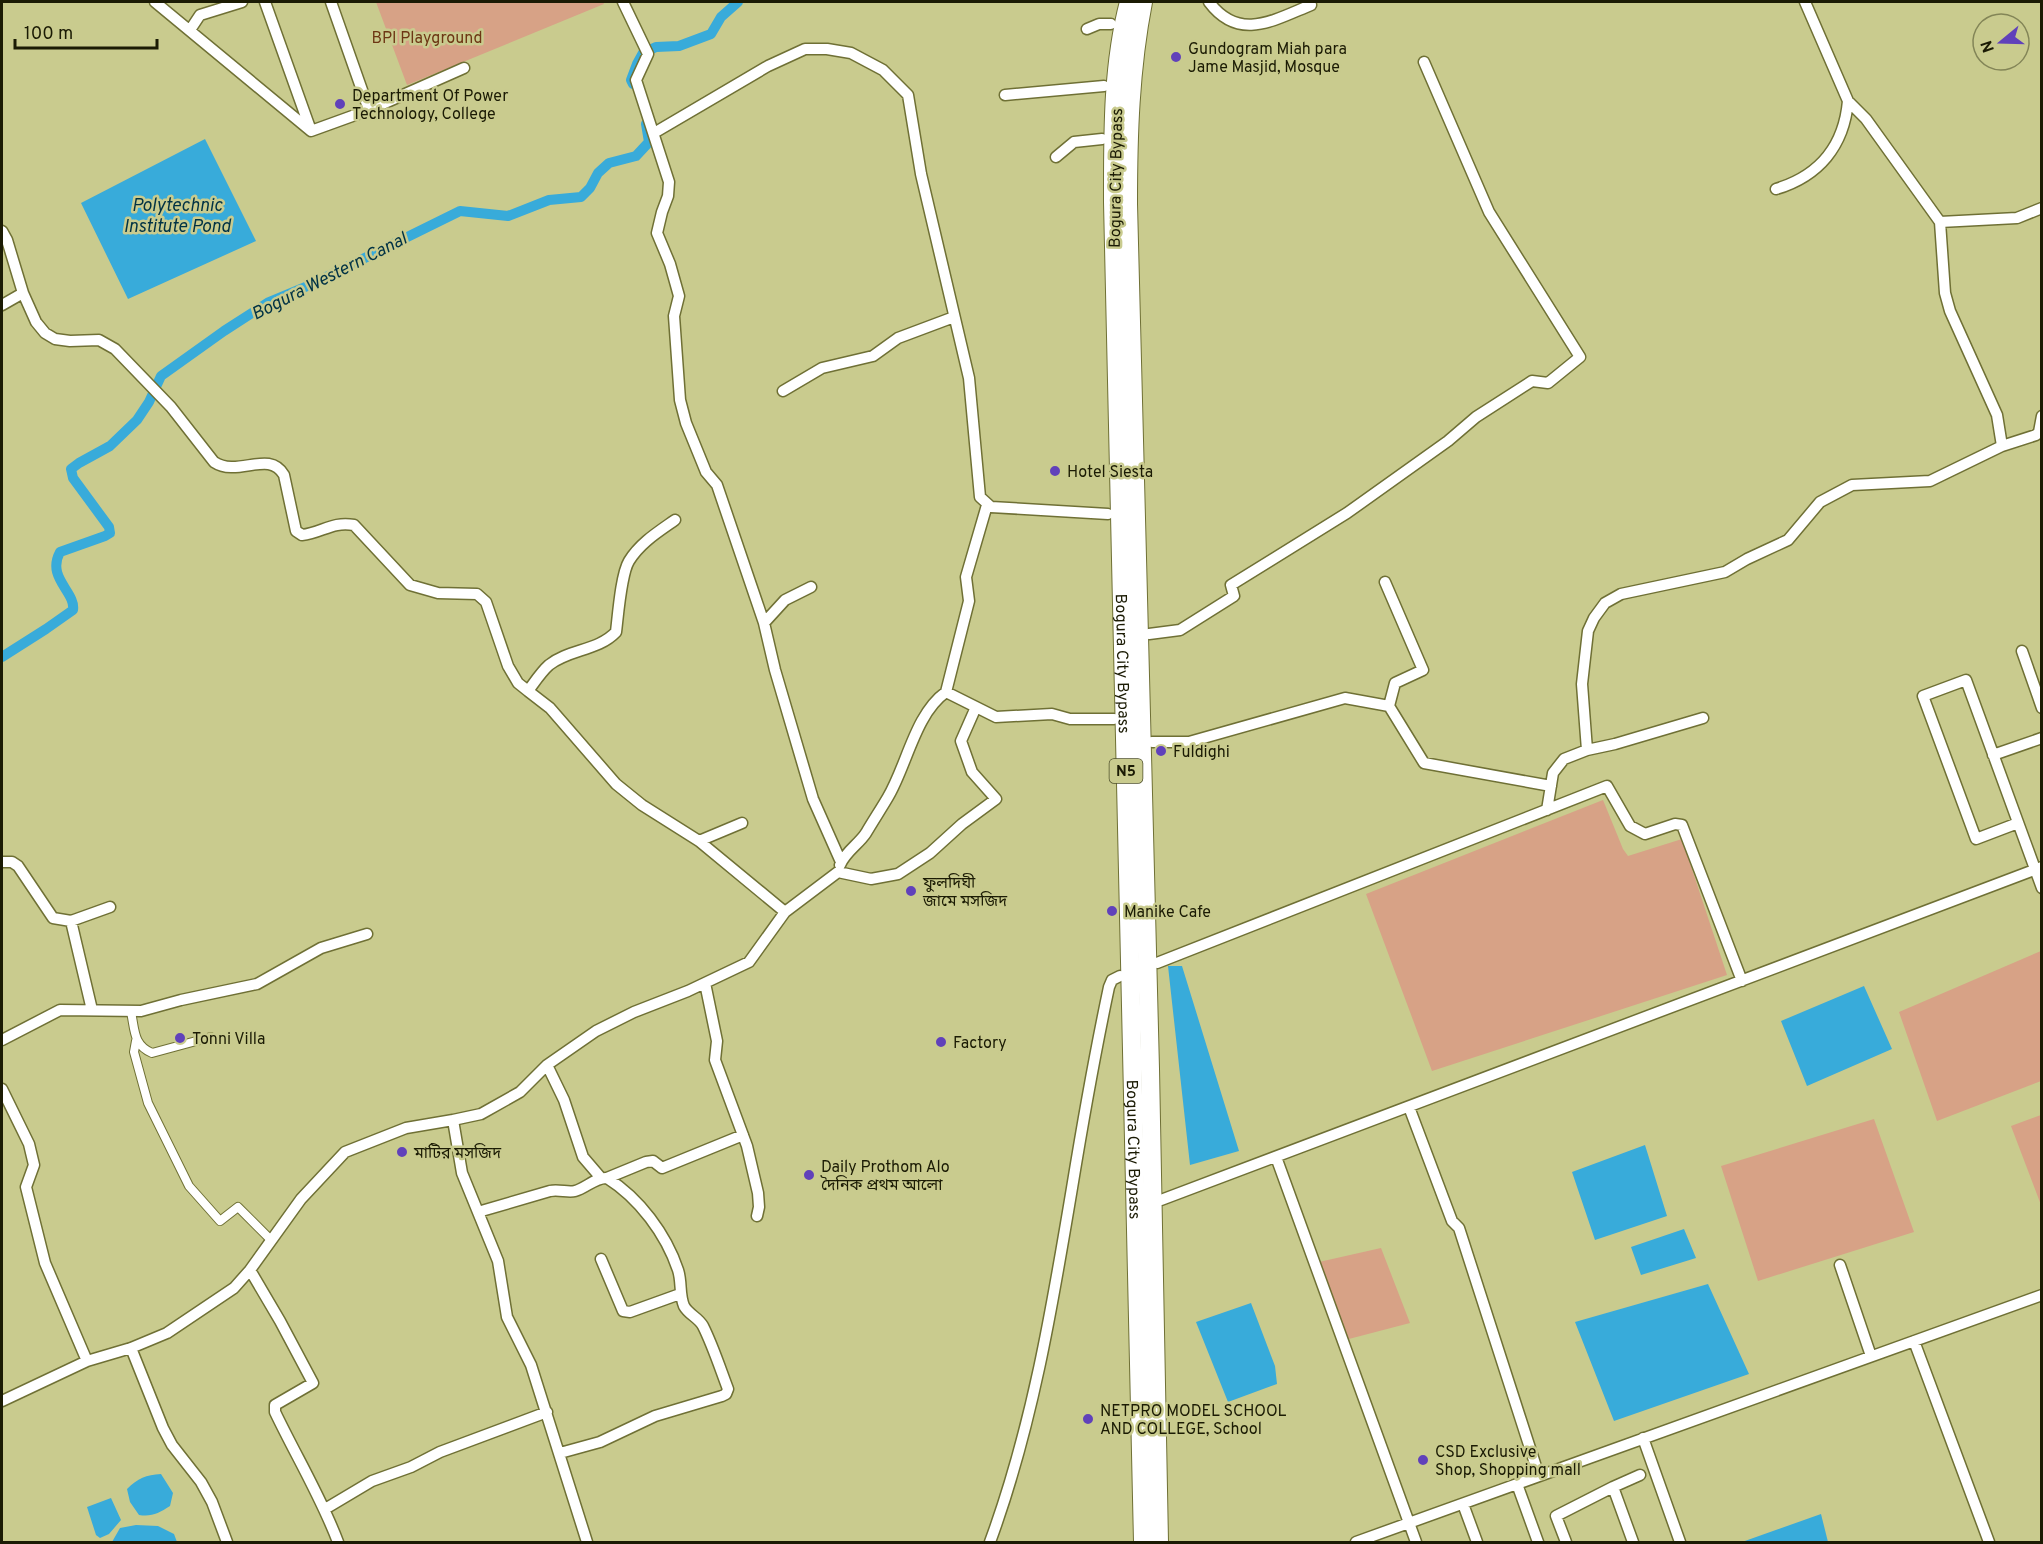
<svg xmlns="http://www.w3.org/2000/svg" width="2043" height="1544" viewBox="0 0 2043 1544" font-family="Overpass,'Noto Sans Bengali',sans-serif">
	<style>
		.green { fill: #d7a286 }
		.water { fill: #38abda }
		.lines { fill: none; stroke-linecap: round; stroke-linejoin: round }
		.canal { stroke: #38abda; stroke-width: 10 }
		.pedestrian-casing { stroke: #6f7035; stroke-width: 10 }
		.minor-casing { stroke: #6f7035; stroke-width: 13 }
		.trunk-casing { stroke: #6f7035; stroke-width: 20 }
		.pedestrian { stroke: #fff; stroke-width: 8 }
		.minor { stroke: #fff; stroke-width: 10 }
		.trunk { stroke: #fff; stroke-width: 18 }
		.poi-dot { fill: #6041ba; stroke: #c9cb8e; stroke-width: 2 }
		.labels { text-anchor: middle; stroke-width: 5; stroke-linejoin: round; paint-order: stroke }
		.shield { fill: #c9cb8e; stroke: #4f502d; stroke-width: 1.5 }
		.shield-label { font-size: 15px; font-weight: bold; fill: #1b1b04 }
		.park-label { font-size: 16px; fill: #6d3614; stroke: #c9cb8e }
		.poi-label { font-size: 16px; fill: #1b1b04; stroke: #c9cb8e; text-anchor: start }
		.street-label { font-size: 16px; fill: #1b1b04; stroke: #c9cb8e }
		.water-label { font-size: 18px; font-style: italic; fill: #003244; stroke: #c9cb8e }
	</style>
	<rect width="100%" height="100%" fill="#c9cb8e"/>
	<path class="green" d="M376,2H603L604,4L407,85Z
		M1603,800L1623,849L1628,856L1682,839L1727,975L1432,1071L1366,894Z
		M2041,951V1081L1937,1121L1899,1012Z
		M2041,1115H2042L2041,1205L2011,1126Z
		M1874,1119L1914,1232L1758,1281L1721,1166Z
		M1381,1248L1410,1323L1345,1340L1319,1262Z"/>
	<path class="water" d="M205,139L256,241L128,299L81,203Z
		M1168,966H1182L1239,1151L1190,1165Z
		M1864,986L1892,1049L1807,1086L1781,1021Z
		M1645,1145L1667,1216L1595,1240L1572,1172Z
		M1684,1229L1696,1258L1641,1275L1631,1247Z
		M1708,1284L1749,1374L1614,1421L1575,1322Z
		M1251,1303L1275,1366L1277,1384L1228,1402L1196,1322Z
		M161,1474L173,1493L170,1506C159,1513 152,1517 139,1515L130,1502L127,1489C138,1478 146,1475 161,1474Z
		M111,1498L121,1520L109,1534L100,1538L96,1535L87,1507Z
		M1821,1514L1828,1542H1742Z
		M136,1525L158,1526L174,1534L177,1542H112L120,1528Z"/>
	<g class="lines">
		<path class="canal" d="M633,84L631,80L637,64L643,53L656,47L679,46L711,34L721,17L738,2
			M2,657L46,629L73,610C76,592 46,578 60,552L105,536L110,533L109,527L73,478L71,469L79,463L110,446L137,420L149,402L161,376L224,331L269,302L310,285L460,211L508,216L549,200L581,197L590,188L598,173L609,163L636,156L649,142L646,124"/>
		<defs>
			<path id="pedestrian" d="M131,1012C135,1030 133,1045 152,1053L211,1037
				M136,1041L134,1052L148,1103L189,1186L220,1221L238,1207L271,1240"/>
			<path id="minor" d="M155,2L311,131L369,110L464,68
				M265,2L310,128
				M331,2L369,110
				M623,2L648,54L636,80L669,182L668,196L662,212L657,233L670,264L679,296L674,316L680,400L686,423L706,472L717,485L764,623L775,670L813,799L841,862
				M1209,2C1239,42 1274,20 1311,5
				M1805,2L1848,101
				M1087,29L1099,24H1111
				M190,30L200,15L242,2
				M1005,95L1104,86
				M654,133L768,66L805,49H827L851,53L883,70L908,95L921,174L969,378L980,497L991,507L1108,514
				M1056,157L1074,142L1102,139
				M1940,222L2017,218L2042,208
				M2,231L7,240L23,293L36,322L45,333L55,339L70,341L99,340L115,349L171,407L214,462C238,478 269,449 284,475L296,531L302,535C322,533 332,521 354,525L410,585L438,593L477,594L486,602L508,666L518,683L528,691C534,683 541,672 549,665C569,649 598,651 616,632C618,616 621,574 629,561C640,543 658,532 675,520
				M2,305L23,293
				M783,391L822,368L873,356L898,338L954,317
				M2002,446L2036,435L2039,432L2042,416
				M1385,582L1423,670L1395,683L1389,706
				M764,623L785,600L811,587
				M1149,634L1180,630L1234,596L1231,585L1347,513L1448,441L1476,417L1532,381L1548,383L1580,357L1489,212L1424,62
				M2022,651L2042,708
				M528,691L550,708L616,784L642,805L699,841L785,912
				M946,692L969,601L966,577L987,505
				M1152,742H1189L1345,698L1389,706L1424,763L1551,786
				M1587,750L1615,744L1703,718
				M1993,755L2042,738
				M1547,810L1553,773L1564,759L1587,750L1582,684L1588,631L1594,618L1605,603L1621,594L1725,572L1747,559L1788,540L1820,502L1852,485L1930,481L2002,446L1997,415L1950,311L1945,293L1940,222L1866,119L1848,101C1844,146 1819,176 1776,189
				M2018,823L1976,839L1923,696L1966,680L2042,888
				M699,841L742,823
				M2,862H12L18,866L53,918L71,921L110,907
				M840,865C845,852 859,844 866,833C873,821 881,809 888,797C907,765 915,714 946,692L996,717L1052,714L1070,719H1114
				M71,921L92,1010
				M1157,963L1607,786L1630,826L1645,834L1675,824L1682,825L1742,981
				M705,983L717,1041L715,1060L747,1146L758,1193L759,1207L757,1216
				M2,1040L60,1010L141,1011L181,1000L257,984L321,948L367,934
				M547,1065L564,1100L583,1157L601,1178
				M2,1089L29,1144L34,1165L26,1187L45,1263L87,1361
				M1409,1107L1452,1221L1459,1228L1539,1476
				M453,1120L481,1114L520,1092L547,1065L596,1031L634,1012L688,991L749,962L785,912L838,872L871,879L898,874L930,853L962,824L996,799L972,772L961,741L976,707
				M1276,1157L1416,1542
				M1161,1200L2042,867
				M478,1212L550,1191C559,1189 568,1193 575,1191C586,1188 596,1177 607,1178L646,1162L653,1161L662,1168L743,1135
				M601,1259L623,1311L630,1312L680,1294
				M1840,1265L1871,1356
				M250,1270L280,1321L313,1383L275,1405V1412C296,1456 321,1497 338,1542
				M1914,1341L1989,1542
				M131,1348L163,1428L172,1445L201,1482L212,1502L227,1542
				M2,1401L87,1361L131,1348L167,1333L234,1288L250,1270L301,1199L345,1152L406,1128L453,1120L462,1173L498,1261L507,1317L531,1365L587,1542
				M1643,1438L1680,1542
				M560,1453L600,1442L655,1416L722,1396L726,1394L728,1389C720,1368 713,1346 703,1326C698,1317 689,1315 684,1306C679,1294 682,1282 678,1270C666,1234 639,1198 607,1178
				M1517,1484L1538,1542
				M1463,1504L1477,1542
				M325,1509L372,1481L411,1467L440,1452L547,1412
				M990,1542C1032,1428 1052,1308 1072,1188C1083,1121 1095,1053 1109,987L1112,980L1120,976
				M1356,1542L2042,1295
				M1566,1542L1556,1516L1613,1487
				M1633,1542L1613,1487L1640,1475"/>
			<g id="trunk">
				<path id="s1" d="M1129,2C1112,66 1113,136 1113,202L1143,1542"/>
				<path d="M1143,2C1130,69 1128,135 1128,204L1150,1069L1159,1542"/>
			</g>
		</defs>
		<use href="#pedestrian" class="pedestrian-casing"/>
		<use href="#minor" class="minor-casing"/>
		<use href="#trunk" class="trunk-casing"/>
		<use href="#pedestrian" class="pedestrian"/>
		<use href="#minor" class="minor"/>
		<use href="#trunk" class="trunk"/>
	</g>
	<g class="poi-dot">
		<circle cx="1176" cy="57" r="6"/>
		<circle cx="340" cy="104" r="6"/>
		<circle cx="1055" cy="471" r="6"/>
		<circle cx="1161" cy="751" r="6"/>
		<circle cx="911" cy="891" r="6"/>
		<circle cx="1112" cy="911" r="6"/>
		<circle cx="180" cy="1038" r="6"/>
		<circle cx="941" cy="1042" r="6"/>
		<circle cx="402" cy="1152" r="6"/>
		<circle cx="809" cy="1175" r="6"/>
		<circle cx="1088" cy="1419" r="6"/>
		<circle cx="1423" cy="1460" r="6"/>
	</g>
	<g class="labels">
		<rect class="shield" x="1109.5" y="759" width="33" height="24" rx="4.5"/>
		<g class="shield-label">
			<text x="1126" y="776">N5</text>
		</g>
		<g class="park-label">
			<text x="427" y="43">BPI Playground</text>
		</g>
		<g class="poi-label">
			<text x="1188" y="54">Gundogram Miah para<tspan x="1188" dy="18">Jame Masjid, Mosque</tspan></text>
			<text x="352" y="101">Department Of Power<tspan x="352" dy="18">Technology, College</tspan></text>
			<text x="1067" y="477">Hotel Siesta</text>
			<text x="1173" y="757">Fuldighi</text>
			<text x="923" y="888">ফুলদিঘী<tspan x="923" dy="18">জামে মসজিদ</tspan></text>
			<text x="1124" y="917">Manike Cafe</text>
			<text x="192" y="1044">Tonni Villa</text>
			<text x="953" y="1048">Factory</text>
			<text x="414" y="1158">মাটির মসজিদ</text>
			<text x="821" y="1172">Daily Prothom Alo<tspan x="821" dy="18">দৈনিক প্রথম আলো</tspan></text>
			<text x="1100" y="1416">NETPRO MODEL SCHOOL<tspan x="1100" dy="18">AND COLLEGE, School</tspan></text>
			<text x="1435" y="1457">CSD Exclusive<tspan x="1435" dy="18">Shop, Shopping mall</tspan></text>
		</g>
		<g class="street-label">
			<text transform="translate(1115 178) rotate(-89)" y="6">Bogura City Bypass</text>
			<text dy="6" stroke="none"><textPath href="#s1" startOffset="663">Bogura City Bypass</textPath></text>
			<text dy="6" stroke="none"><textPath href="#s1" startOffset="1149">Bogura City Bypass</textPath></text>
		</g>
		<g class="water-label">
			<text x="177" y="211">Polytechnic<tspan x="177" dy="21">Institute Pond</tspan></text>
			<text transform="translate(329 276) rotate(-27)" y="6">Bogura Western Canal</text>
		</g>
	</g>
	<rect width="2043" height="1544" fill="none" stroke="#1b1b04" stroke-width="6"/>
	<g transform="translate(2001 42) rotate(251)"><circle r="28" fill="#c9cb8e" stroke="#838557" stroke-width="1.5"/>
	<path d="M0-4.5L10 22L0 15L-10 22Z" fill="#6041ba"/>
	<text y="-9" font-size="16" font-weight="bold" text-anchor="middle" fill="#1b1b04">N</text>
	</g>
	<path d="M15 39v9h142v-9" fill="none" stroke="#1b1b04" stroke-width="3"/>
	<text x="24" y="39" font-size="18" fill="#1b1b04" stroke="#c9cb8e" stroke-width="4.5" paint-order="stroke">100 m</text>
</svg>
